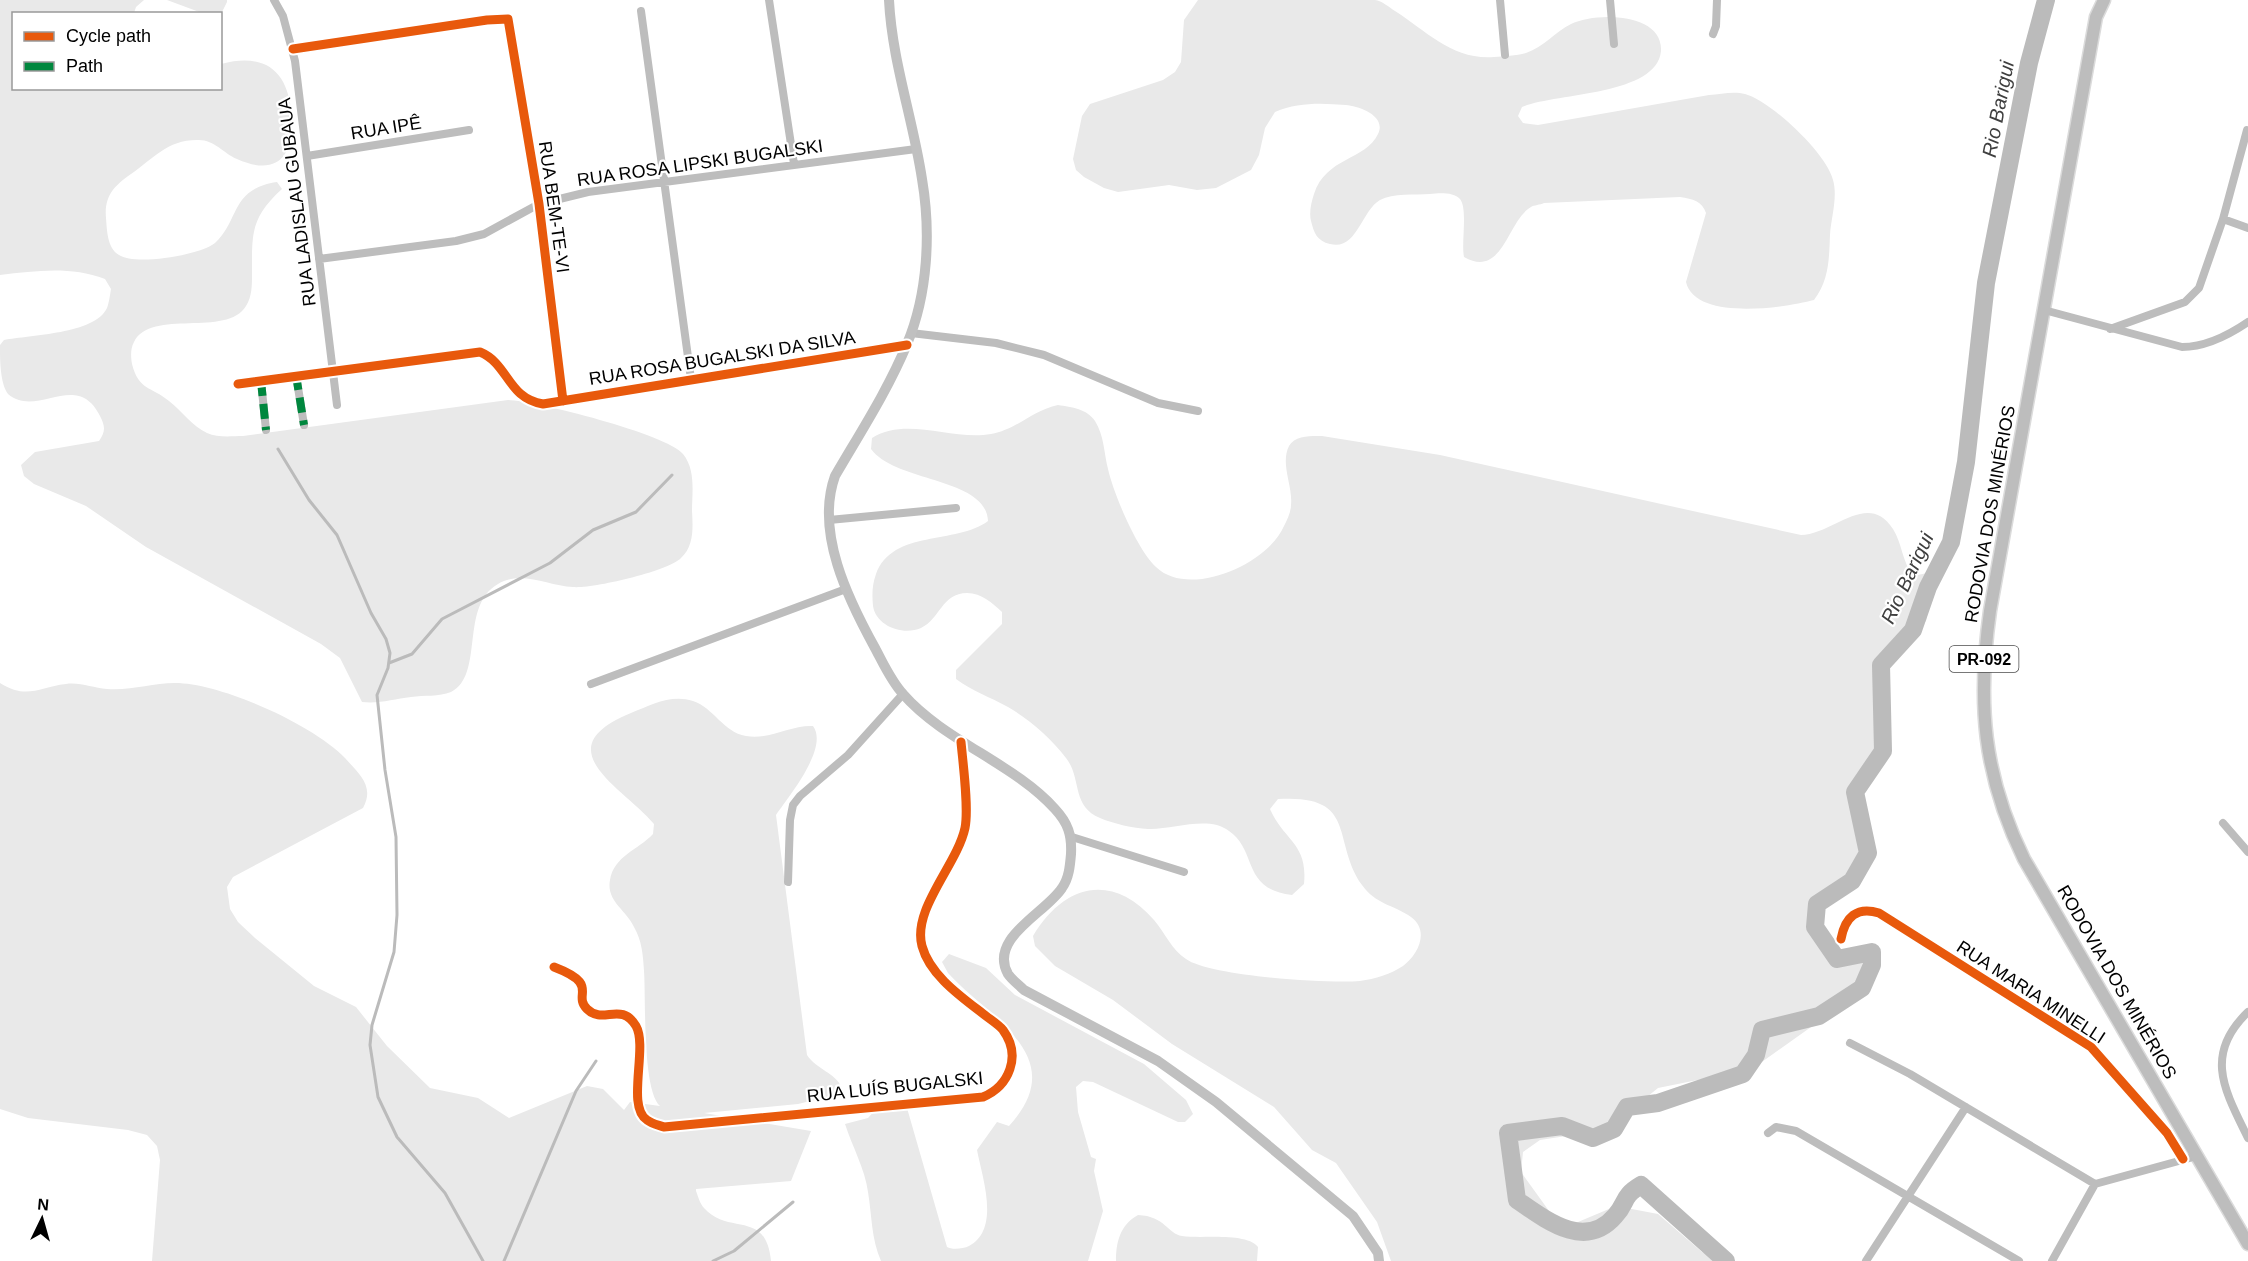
<svg xmlns="http://www.w3.org/2000/svg" width="2248" height="1261" viewBox="0 0 2248 1261" font-family="Helvetica,sans-serif">
	<style>
		.green { fill: #e9e9e9 }
		.lines { fill: none; stroke-linecap: round; stroke-linejoin: round }
		.stream { stroke: #bbb; stroke-width: 3 }
		.river { stroke: #bbb; stroke-width: 18 }
		.primary-casing { stroke: #dbdbdb; stroke-width: 15 }
		.street { stroke: #bdbdbd; stroke-width: 8 }
		.secondary { stroke: #c0c0c0; stroke-width: 10 }
		.primary { stroke: #bdbdbd; stroke-width: 12 }
		.quiet { stroke: #00873e; stroke-width: 8; stroke-dasharray: 15 8; stroke-linecap: butt }
		.cycleway-casing { stroke: #fff; stroke-width: 13 }
		.cycleway { stroke: #e8590c; stroke-width: 9 }
		.labels { text-anchor: middle; stroke-width: 4.5; stroke-linejoin: round; paint-order: stroke }
		.shield { fill: #fff; stroke: #4c4c4c; stroke-width: 1.5 }
		.shield-label { font-size: 16px; font-weight: bold; fill: #000 }
		.street-label { font-size: 18px; fill: #000; stroke: #fff }
		.water-label { font-size: 20px; font-style: italic; fill: #3f3f3f; stroke: #fff }
	</style>
	<rect width="100%" height="100%" fill="#fff"/>
	<path class="green" d="M0,0H144L136,7L134,13L14,14V88H220L221,64C267,52 289,72 292,118C294,156 277,177 237,159C223,153 214,139 197,140C167,140 153,159 131,174C114,186 104,196 106,218C107,230 107,248 119,255C135,266 201,255 215,243C240,220 230,189 277,182L282,189C250,218 252,234 252,275C252,285 252,297 246,306C227,338 151,308 134,342C130,349 131,358 132,364C139,391 151,386 169,401C182,411 192,426 207,433C218,438 232,436 243,436L508,400C536,401 667,434 683,454C696,470 692,493 692,511C693,528 694,546 681,558C669,571 592,589 573,587C548,586 522,570 498,584C459,606 485,675 451,692C439,697 424,695 411,697C394,699 379,704 362,702L340,658L321,644L146,547L86,506L34,484L24,476L21,465L35,452L99,441C106,431 105,426 100,416C77,369 37,419 8,394C0,383 0,360 0,345L4,340C30,335 95,334 107,308C109,303 110,295 111,289L105,279C70,266 36,271 0,275Z
		M167,0H227V2L221,14L202,13Z
		M1198,0C1239,0 1280,0 1321,0C1338,0 1358,0 1375,0C1382,1 1389,7 1395,11C1428,32 1452,60 1494,57C1504,56 1516,56 1526,53C1544,47 1555,32 1571,24C1595,12 1663,12 1661,51C1657,96 1554,93 1522,107L1518,116L1523,123L1538,125L1709,95C1721,94 1734,91 1745,94C1771,101 1827,154 1833,180C1838,197 1831,218 1830,235C1829,260 1829,280 1814,300C1784,308 1695,321 1686,282L1706,213C1702,201 1693,199 1680,197L1544,203C1540,205 1534,205 1531,207C1507,221 1503,279 1464,257C1461,243 1468,209 1460,199C1454,192 1439,193 1430,194C1415,195 1393,193 1380,200C1361,211 1357,251 1330,244C1317,241 1314,233 1311,221C1309,213 1311,203 1314,194C1326,157 1366,160 1378,134C1387,116 1359,106 1346,105C1322,103 1298,102 1275,112L1265,128L1259,155L1251,170L1216,188L1197,190L1169,185L1118,192L1104,188L1084,177L1076,170L1073,159L1082,116L1090,104L1163,80L1175,72L1181,62L1184,20Z
		M1058,405C1072,407 1087,409 1095,421C1104,435 1104,453 1108,469C1114,495 1137,549 1156,567C1189,599 1268,564 1284,526C1287,520 1291,512 1291,505C1293,486 1280,464 1289,446C1295,435 1312,436 1322,436L1440,455L1801,535C1834,534 1868,490 1893,529C1902,543 1902,561 1913,576L1927,573L1938,563L1926,621L1895,651L1887,672L1888,728L1858,798L1867,852L1863,874L1827,897L1821,928L1826,946L1857,952L1866,958L1861,978L1849,1000L1752,1069L1658,1088L1606,1130L1540,1140L1523,1152L1521,1172L1557,1222H1578L1616,1206L1658,1214L1702,1252L1719,1261H1391L1377,1222L1336,1163L1312,1150L1274,1107L1172,1044L1113,1000L1055,966L1035,946L1033,936C1064,884 1112,872 1154,920C1165,933 1172,950 1186,959C1209,976 1329,984 1360,981C1375,979 1391,974 1403,966C1418,955 1430,931 1411,917C1394,905 1375,904 1362,885C1331,841 1359,794 1278,799L1270,809C1284,841 1308,843 1304,884L1292,895C1241,889 1258,851 1229,831C1208,815 1173,830 1148,829C1133,828 1114,824 1100,818C1071,806 1082,778 1066,758C1051,738 1029,719 1008,707C990,697 972,691 956,679V670L1002,624V612C992,603 982,593 967,593C942,593 940,619 921,628C903,636 876,626 873,606C872,595 872,585 876,574C893,529 956,545 988,521C986,477 896,483 871,449L872,438C907,416 952,441 991,434C1016,430 1033,410 1058,405Z
		M0,683C27,700 39,687 66,684C80,682 93,688 107,689C130,691 152,683 175,683C221,683 314,725 345,758C359,774 375,786 363,808L233,877L227,887L230,909L238,922L255,938L314,986L356,1007L387,1046L430,1088L478,1098L509,1118L587,1086L603,1089L624,1110L630,1102L660,1106C642,1090 646,998 644,971C643,955 642,941 634,927C626,910 606,901 610,880C614,856 638,850 653,834L654,824C623,787 543,749 631,713C651,705 671,694 693,701C714,708 723,732 746,736C770,740 790,725 813,726C829,748 789,796 776,815L807,1055C817,1070 835,1072 842,1088L839,1094L798,1104L704,1113L811,1131L791,1181L696,1189V1191C698,1196 700,1204 704,1208C729,1236 766,1209 771,1261H152L160,1160L157,1146L147,1135L128,1130L28,1118L0,1109Z
		M949,954L986,968L1015,995L1144,1064L1186,1100L1193,1114L1185,1122H1178L1093,1082L1083,1081L1076,1087L1078,1112L1091,1157L1096,1159L1094,1171L1103,1211L1088,1261H881C871,1238 872,1216 868,1192C865,1169 852,1146 845,1124L868,1118L877,1108H888L891,1112L907,1108L947,1247C952,1250 963,1249 969,1246C1001,1229 982,1177 977,1150L997,1122L1009,1126C1072,1057 991,1020 948,973L942,962Z
		M1138,1215C1165,1216 1168,1234 1182,1236C1201,1239 1246,1232 1258,1247L1257,1261H1116C1116,1242 1120,1225 1138,1215Z"/>
	<g class="lines">
		<path class="stream" d="M278,449L309,500L337,535L371,613L386,639L390,653L388,668L377,695L385,770L396,837L397,915L394,952L372,1025L370,1045L378,1097L397,1137L445,1193L483,1261
			M389,663L412,654L442,619L550,563L593,530L636,512L672,475
			M504,1261L576,1091L596,1061
			M713,1261L734,1251L793,1202"/>
		<path class="river" d="M1726,1261L1641,1185C1621,1197 1628,1202 1615,1216C1585,1251 1546,1220 1517,1200L1508,1133L1562,1126L1593,1138L1614,1129L1627,1107L1658,1103L1743,1074L1756,1055L1762,1030L1819,1016L1862,988L1872,965V952L1837,959L1815,927L1817,904L1852,881L1868,853L1855,792L1883,751L1881,665L1913,630L1928,587L1951,542L1966,462L1986,283L2029,63L2046,0"/>
		<defs>
			<path id="primary" d="M2104,0L2096,17L1990,611C1977,703 1983,775 2024,859L2248,1244"/>
		</defs>
		<use href="#primary" class="primary-casing"/>
		<path class="street" d="M274,0L283,16L295,61L337,405
			M769,0L794,164
			M1500,0L1505,55
			M1610,0L1614,44
			M641,11L691,379
			M1713,34L1716,26L1717,0
			M293,49L487,20L508,19L539,204L563,401
			M307,156L469,130
			M2223,219L2248,228
			M319,259L456,241L484,234L539,204L588,192L916,149
			M2044,310L2182,347C2205,347 2229,335 2248,322
			M2110,329L2185,302L2199,288L2223,219L2247,130
			M911,333L996,343L1044,355L1158,403L1198,411
			M296,375L304,425
			M261,381L266,430
			M238,384L480,352C509,364 507,398 543,404L907,345
			M829,520L956,508
			M591,684L846,589
			M2223,823L2248,852
			M1072,837L1184,872
			M788,882L790,820L793,805L800,796L848,755L903,694
			M1841,939C1845,917 1857,906 1879,913L2091,1047L2167,1133L2183,1159
			M554,967C601,985 572,994 587,1009C603,1025 621,1001 636,1026C648,1047 626,1107 647,1120C652,1124 659,1125 664,1127L983,1097C1009,1086 1022,1056 1003,1030C999,1025 991,1020 986,1016C963,998 930,976 922,946C912,909 957,865 965,828C969,808 963,764 961,742
			M2248,1012C2203,1055 2225,1091 2248,1138
			M1850,1043L1910,1074L2095,1184
			M1768,1133L1776,1127L1796,1131L2019,1261
			M1866,1261L1966,1107
			M2052,1261L2095,1184L2197,1156"/>
		<path class="secondary" d="M889,0C892,61 913,119 922,179C931,232 928,294 907,344C888,390 860,433 835,476C815,532 848,599 875,648C883,663 891,681 903,694C944,741 1015,764 1055,809C1068,823 1072,835 1071,854C1070,866 1069,878 1062,888C1046,913 988,938 1008,974C1012,980 1019,985 1024,990L1158,1061L1216,1102L1353,1216L1378,1253L1379,1261"/>
		<use href="#primary" class="primary"/>
		<path class="quiet" d="M296,375L304,425
			M261,381L266,430"/>
		<defs>
			<path id="cycleway" d="M293,49L487,20L508,19L539,204L563,401
				M238,384L480,352C509,364 507,398 543,404L907,345
				M1841,939C1845,917 1857,906 1879,913L2091,1047L2167,1133L2183,1159
				M554,967C601,985 572,994 587,1009C603,1025 621,1001 636,1026C648,1047 626,1107 647,1120C652,1124 659,1125 664,1127L983,1097C1009,1086 1022,1056 1003,1030C999,1025 991,1020 986,1016C963,998 930,976 922,946C912,909 957,865 965,828C969,808 963,764 961,742"/>
		</defs>
		<use href="#cycleway" class="cycleway-casing"/>
		<use href="#cycleway" class="cycleway"/>
	</g>
	<g class="labels">
		<rect class="shield" x="1949.5" y="646" width="69" height="26" rx="4.5"/>
		<g class="shield-label">
			<text x="1984" y="665">PR-092</text>
		</g>
		<g class="street-label">
			<text transform="translate(386 128) rotate(-9)" y="6">RUA IPÊ</text>
			<text transform="translate(700 163) rotate(-8)" y="6">RUA ROSA LIPSKI BUGALSKI</text>
			<text transform="translate(297 202) rotate(-97)" y="6">RUA LADISLAU GUBAUA</text>
			<text transform="translate(554 207) rotate(82)" y="6">RUA BEM-TE-VI</text>
			<text transform="translate(722 358) rotate(-9)" y="6">RUA ROSA BUGALSKI DA SILVA</text>
			<text transform="translate(1990 514) rotate(-80)" y="6">RODOVIA DOS MINÉRIOS</text>
			<text transform="translate(2117 982) rotate(60)" y="6">RODOVIA DOS MINÉRIOS</text>
			<text transform="translate(2031 992) rotate(33)" y="6">RUA MARIA MINELLI</text>
			<text transform="translate(895 1087) rotate(-6)" y="6">RUA LUÍS BUGALSKI</text>
		</g>
		<g class="water-label">
			<text transform="translate(1998 109) rotate(-79)" y="7">Rio Barigui</text>
			<text transform="translate(1907 578) rotate(-65)" y="7">Rio Barigui</text>
		</g>
	</g>
	<rect x="12" y="12" width="210" height="78" fill="#ffffff" stroke="#999999" stroke-width="1.5"/>
	<rect x="24" y="32" width="30" height="9" fill="#e8590c" stroke="#999999" stroke-width="1.5"/>
	<text x="66" y="42" font-size="18" fill="#000000">Cycle path</text>
	<rect x="24" y="62" width="30" height="9" fill="#00873e" stroke="#999999" stroke-width="1.5"/>
	<text x="66" y="72" font-size="18" fill="#000000">Path</text>
	<g transform="translate(42 1219) rotate(5)" stroke="#ffffff" stroke-width="4.5" paint-order="stroke">
	<path d="M0-4.5L10 22L0 15L-10 22Z" fill="#000000"/>
	<text y="-9" font-size="16" font-weight="bold" text-anchor="middle" fill="#000000">N</text>
	</g>
</svg>
